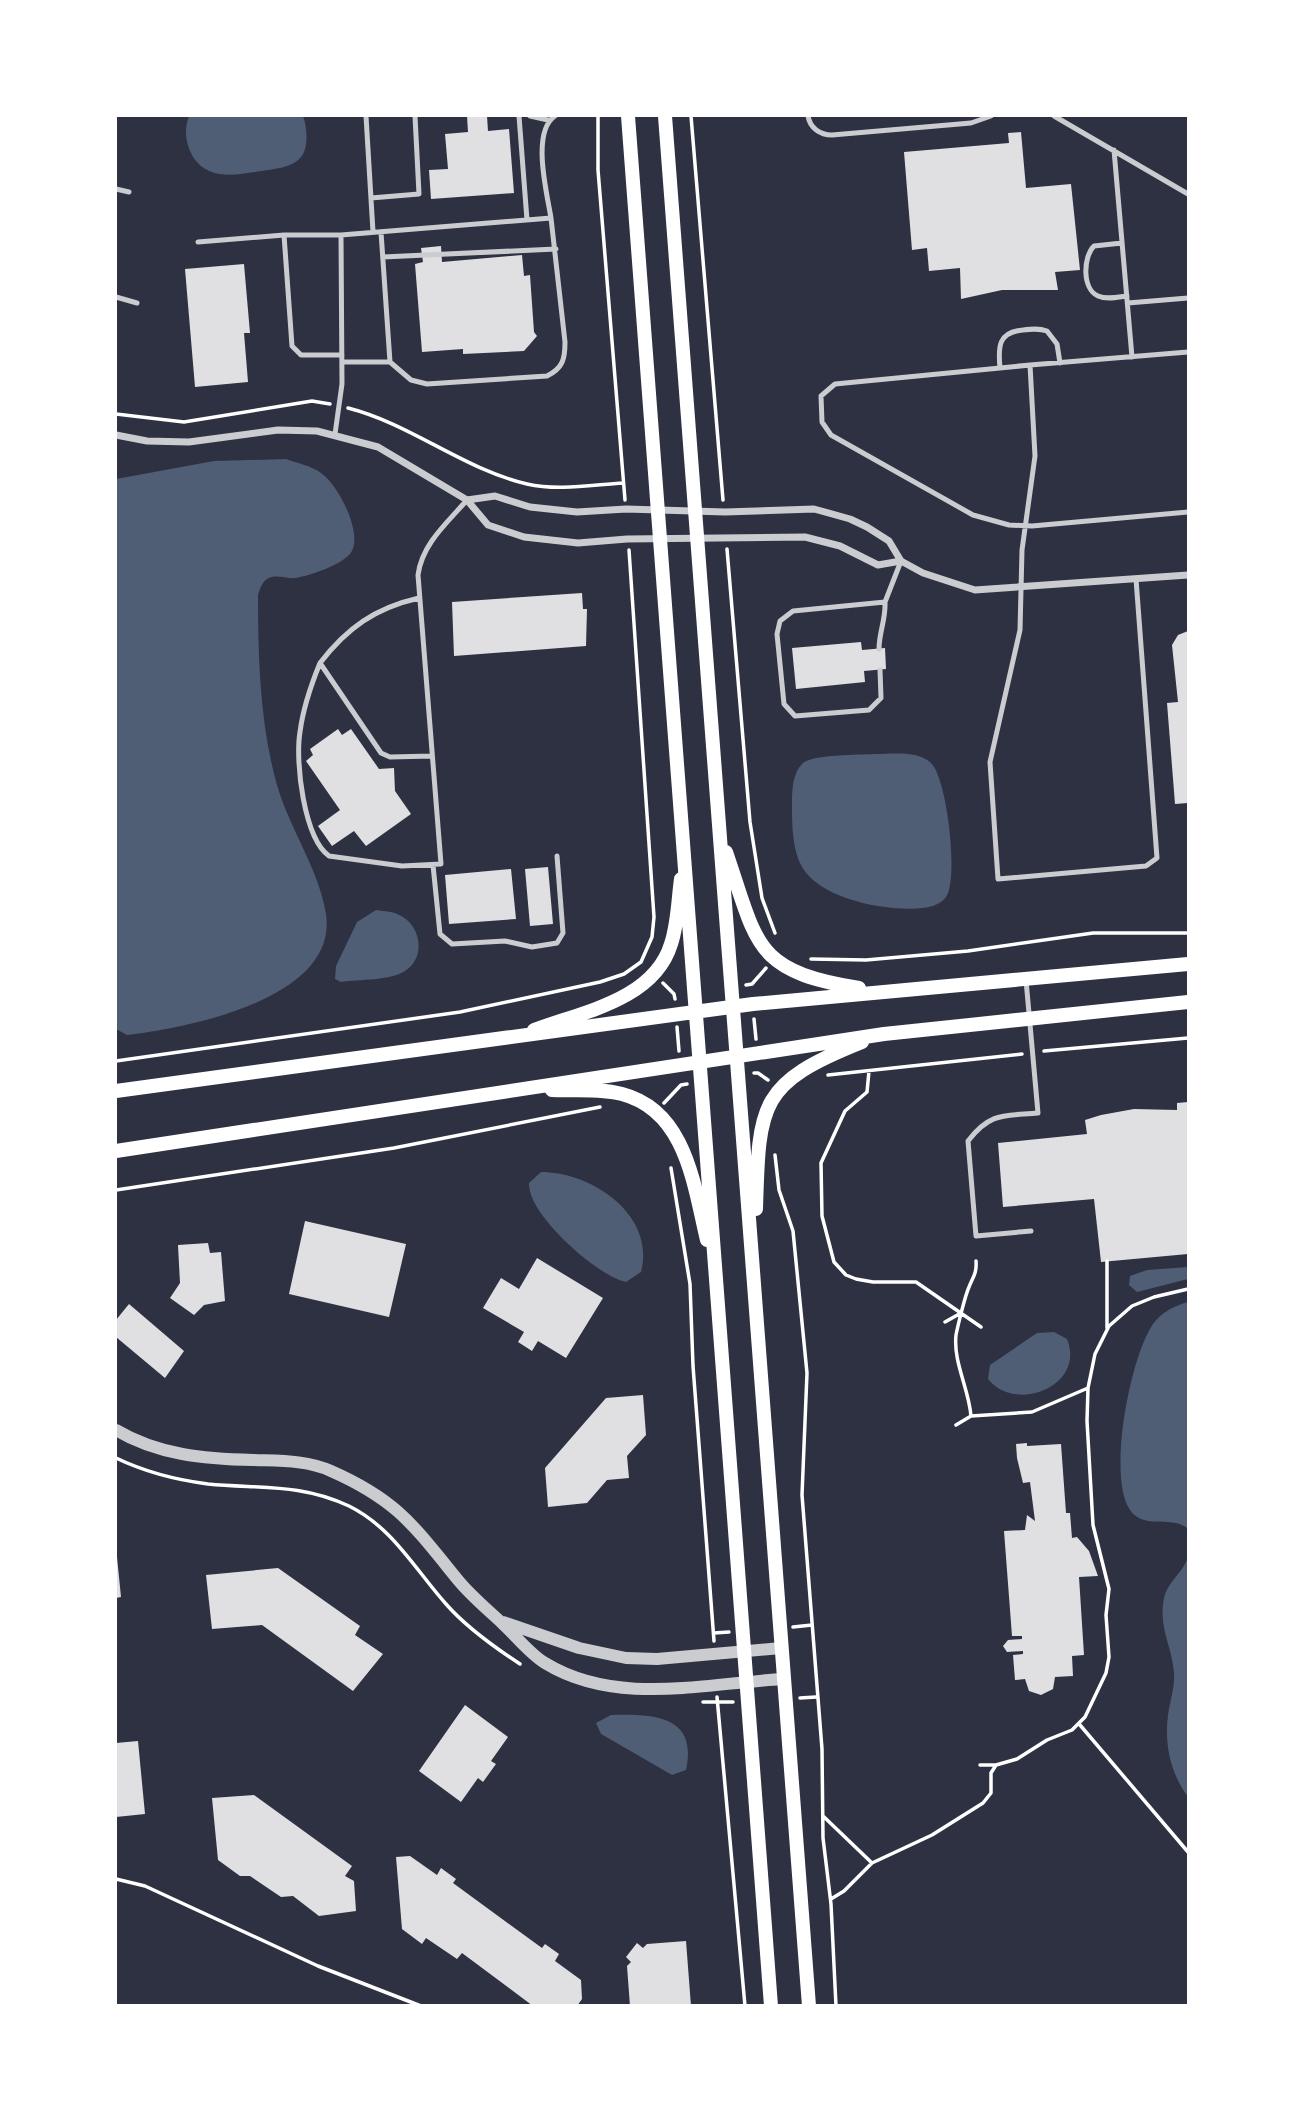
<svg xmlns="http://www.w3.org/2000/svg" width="1304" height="2121" viewBox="0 0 1304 2121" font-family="Signika,sans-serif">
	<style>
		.water { fill: #4f5d75 }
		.building { fill: #e0e0e3 }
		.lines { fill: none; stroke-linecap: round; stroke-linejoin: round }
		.path { stroke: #fff; stroke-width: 3.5 }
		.service { stroke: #caccd0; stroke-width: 5 }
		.minor { stroke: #caccd0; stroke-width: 7 }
		.tertiary { stroke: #caccd0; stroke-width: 12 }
		.secondary { stroke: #fff; stroke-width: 14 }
	</style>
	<rect width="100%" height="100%" fill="#2d3142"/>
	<path class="water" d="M189,116H303C307,126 309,148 301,157C292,168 274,169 261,171C236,175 209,181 193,157C185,143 184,130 189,116Z
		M286,459C297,463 312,466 321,473C338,484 365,536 350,554C339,566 311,575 296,578C287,579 277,574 269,578C262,581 260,589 258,595C258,658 260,725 277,785C290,830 319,869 326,914C339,999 187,1028 127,1035L116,1029V479L214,461Z
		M875,754C892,754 918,750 931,763C947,778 959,879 946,897C941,904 932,907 923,908C889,912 821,900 802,867C793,851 792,828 792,810C792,796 791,775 802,764C811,754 860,755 875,754Z
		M376,910C382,911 391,911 397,914C421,923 427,957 405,971C389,981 360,979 341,982L335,979L336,966L357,922Z
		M541,1172C592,1172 656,1215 641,1272L626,1282C597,1276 527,1214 529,1183Z
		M1188,1267V1279L1137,1292L1129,1285L1130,1276L1147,1270Z
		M1188,1302V1529C1172,1514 1144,1531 1130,1510C1107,1477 1130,1357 1153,1324C1162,1312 1174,1306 1188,1302Z
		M1054,1332L1067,1339C1086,1386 1016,1414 988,1379L990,1365L1037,1333Z
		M1188,1557V1797C1171,1774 1164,1745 1168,1715C1170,1701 1175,1687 1174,1673C1172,1645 1158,1628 1164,1598C1168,1581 1183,1573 1188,1557Z
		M611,1715C653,1714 698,1715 686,1770L672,1775L601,1734L596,1723Z"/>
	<path class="building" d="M467,116H487L488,131L509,129L514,193L431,199L429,170L448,169L445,134L468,132Z
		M1021,132L1026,188L1071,184L1080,270L1055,272L1058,290H1002L961,299L960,268L929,271L927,248L912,250L904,152L1009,143L1008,133Z
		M441,246L442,262L522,255L524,276L530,275L534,332L537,336L524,351L463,354V349L422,352L415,264L423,262L421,248Z
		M244,264L250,333H244L248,382L195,387L185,269Z
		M582,593L583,609H587L586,646L454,656L452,602Z
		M1188,631V803L1175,804L1167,703L1178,702L1172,645L1178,635Z
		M861,642L862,650L885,648L886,669L864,671L865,682L796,689L792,648Z
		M338,729L342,735L351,729L379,769L394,768L395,791L411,814L366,846L354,831L332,846L318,826L340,810L306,761L313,755L310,749Z
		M548,867L553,924L530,926L525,869Z
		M511,869L516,919L449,924L445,875Z
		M1188,1102V1254L1101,1262L1094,1199L1003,1207L998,1143L1087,1134L1085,1120L1101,1115L1134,1109L1177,1110V1103Z
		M305,1221L406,1244L389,1317L289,1294Z
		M208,1243L210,1253L221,1252L225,1301L204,1305L194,1315L170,1298L180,1283L178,1245Z
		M537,1258L603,1298L566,1358L538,1341L532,1351L518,1342L524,1332L483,1308L501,1278L519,1289Z
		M129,1304L184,1351L165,1378L116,1337V1320Z
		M643,1395L646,1435L627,1456L629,1478L607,1480L587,1503L548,1507L545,1468L606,1398Z
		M1027,1443V1446L1061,1444L1066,1513H1070L1072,1538L1077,1537L1089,1551L1098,1576L1079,1577L1084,1655L1072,1656L1073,1676L1055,1677L1053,1689L1041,1695L1029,1691L1025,1679L1015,1680L1013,1655L1023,1654V1651L1007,1652L1003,1646L1008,1640L1022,1639V1636H1012L1004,1531L1025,1530L1027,1515L1035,1521L1030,1482L1023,1483L1017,1458L1016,1444Z
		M116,1547L121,1597L116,1598Z
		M278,1568L360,1626L355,1635L383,1654L353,1691L262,1625L212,1629L206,1575Z
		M465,1705L508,1737L491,1761L496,1764L483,1782L478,1778L461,1802L419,1771Z
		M138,1741L145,1814L116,1817V1743Z
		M254,1795L352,1866L345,1876L354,1881L356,1911L319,1916L293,1896L281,1897L250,1876H240L218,1860L212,1798Z
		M410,1856L437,1875L441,1868L456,1879L453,1883L542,1948L545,1944L559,1954L555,1961L581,1980L582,1999L577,2006H533L462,1953L457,1959L426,1938L422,1944L402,1929L396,1857Z
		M686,1941L691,2006H630L627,1966L631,1962L626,1957L637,1943L643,1948L647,1944Z"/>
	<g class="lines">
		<path class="path" d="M598,116V170L625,500
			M691,116L723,500
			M348,408C411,424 463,469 527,484C558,491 591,485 623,483
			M116,414L184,422L312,401L330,404
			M727,549L750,822L762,898L775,933
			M811,959L866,960L968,951L1093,933H1188
			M663,983L674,994L675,999
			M746,985L752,984L766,968
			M754,1019L756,1039
			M677,1027L679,1051
			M1044,1051L1188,1038
			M116,1061L460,1012L600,982L624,974L641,962L652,937L654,917L629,550
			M869,1071L867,1092L845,1111L821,1163L822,1216L834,1262L846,1275L856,1279L873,1282H916L981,1327
			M754,1073H758L768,1080
			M828,1075L1022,1054
			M664,1103L681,1085L687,1084
			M775,1155L779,1190L793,1231L807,1373L802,1495L822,1749L823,1838L831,1904L836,2006
			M671,1168L690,1284L693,1366L714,1641
			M116,1190L394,1148L600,1107
			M1107,1261V1328
			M945,1322L961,1313
			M971,1416C969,1389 953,1362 956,1335C958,1325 965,1296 969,1287C973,1277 977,1273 976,1261
			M956,1425L971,1416L1032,1412L1088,1388
			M116,1458C143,1471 177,1480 208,1484C259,1489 300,1483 349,1506C393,1528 414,1568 446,1604C466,1627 494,1647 520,1664
			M793,1627L812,1625
			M714,1633L729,1632
			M717,1697L745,2006
			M800,1698L816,1697
			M703,1702H733
			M1080,1725L1188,1852
			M980,1765H996
			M823,1816L872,1863
			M116,1879L145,1886L318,1966L421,2006
			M831,1899L844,1891L872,1863L932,1835L983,1803L991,1793V1773L996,1765L1017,1759L1047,1740L1072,1730L1085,1717L1106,1673L1109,1657L1106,1615L1109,1589L1093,1525L1087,1421L1088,1388L1095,1354L1109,1326L1132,1306L1154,1297L1188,1289"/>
		<path class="service" d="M366,116L373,232
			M519,116L527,220
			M530,116L548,120
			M808,116C810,128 820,135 832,135L971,123L991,116
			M1054,116L1188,194
			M1114,150L1132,357
			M116,189L129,192
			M371,198L419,194L415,116
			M381,232L390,362
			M341,235H284L292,346L301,355H342
			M198,242L284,235
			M1122,243L1094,246C1083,257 1082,289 1098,296C1107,300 1118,297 1127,296
			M383,257L556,249
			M116,297L137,303
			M1128,303L1188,298
			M342,362H390L411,380L427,384L547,376C563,368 565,359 565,342L551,218
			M1030,365L835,384L821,396L822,422L831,435L973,515L1009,525L1032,526L1188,512
			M1000,368C998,347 998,332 1023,330C1031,329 1039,328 1047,331L1057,344L1060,363
			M335,434L342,384L341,235L551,218C547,193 531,132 555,116
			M1136,579L1157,858L1146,866L998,879L990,762L1020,630L1022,550L1035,456L1030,365L1188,352
			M419,598C375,608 347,628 320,663L381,753L390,757L432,756
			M885,602L901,561
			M879,649C879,632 886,619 885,602L793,611L780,621L777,634L784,704L795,716L869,710L881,698L880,670
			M320,663C311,685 303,708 300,732C295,762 304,838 329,856L402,866L441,864L418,575C422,544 447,523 467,500
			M433,865L440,934L452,944L505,941L532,947L557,943L563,933L557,856
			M1026,980L1038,1113C1004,1116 990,1112 968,1141L976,1236L1031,1231"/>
		<path class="minor" d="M116,435L147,441L189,442L278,430L317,431L378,447L467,500L488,525L524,537L578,543L627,539L805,537L840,546L878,565L901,561
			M467,500L495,496L530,507L577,512L626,509L725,512L814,509L850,519L867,527L889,541L901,561L923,573L975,590L1188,575"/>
		<path class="tertiary" d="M116,1430C158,1455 205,1459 253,1460C279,1461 307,1460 331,1471C397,1500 414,1526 458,1580C471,1596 487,1609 503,1624C516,1636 530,1654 545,1663C617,1707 706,1683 784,1679
			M503,1622L579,1648L626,1658L657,1659L781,1648"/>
		<path class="secondary" d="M628,116L771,2006
			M665,116L809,2006
			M726,852C758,945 753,971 859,988
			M534,1030C582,1012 654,1000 671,944C678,923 678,900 681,879
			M552,1090C575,1091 600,1088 622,1094C687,1111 694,1187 707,1240
			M116,1091L753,1004L1188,964
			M116,1151L884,1034L1188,1002
			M756,1209C759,1103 759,1083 862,1042"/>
	</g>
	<rect width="1304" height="2121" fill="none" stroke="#ffffff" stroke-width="234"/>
</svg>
